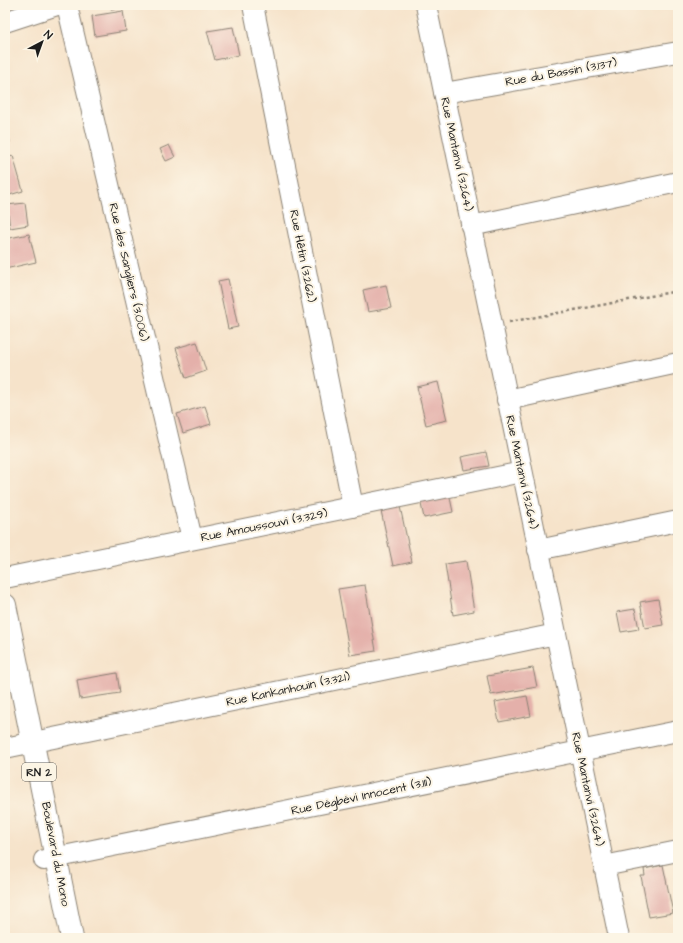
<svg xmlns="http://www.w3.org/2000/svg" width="683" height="943" viewBox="0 0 683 943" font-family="'Architects Daughter',sans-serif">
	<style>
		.building { fill: #e4b0aa }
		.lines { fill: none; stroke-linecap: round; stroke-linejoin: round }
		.minor-casing { stroke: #898073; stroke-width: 22 }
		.major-casing { stroke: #898073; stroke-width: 24 }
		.path { stroke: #898073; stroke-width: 2.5; stroke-dasharray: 3 3; stroke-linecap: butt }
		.minor { stroke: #fff; stroke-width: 20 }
		.major { stroke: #fff; stroke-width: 22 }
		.labels { text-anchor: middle; stroke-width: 4; stroke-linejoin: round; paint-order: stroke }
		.shield { fill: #fcf5e5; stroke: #5f5d58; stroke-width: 1 }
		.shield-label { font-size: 11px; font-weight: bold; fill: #1c1c1c }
		.street-label { font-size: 12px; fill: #1c1c1c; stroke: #fcf5e5 }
	</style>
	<rect width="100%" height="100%" fill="#fcf5e5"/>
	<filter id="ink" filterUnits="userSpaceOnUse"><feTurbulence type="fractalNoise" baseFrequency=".025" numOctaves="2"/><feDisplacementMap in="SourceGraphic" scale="8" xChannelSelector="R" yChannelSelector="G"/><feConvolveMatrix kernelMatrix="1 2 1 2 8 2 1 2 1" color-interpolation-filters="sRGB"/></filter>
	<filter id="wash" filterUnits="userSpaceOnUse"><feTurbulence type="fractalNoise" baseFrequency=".012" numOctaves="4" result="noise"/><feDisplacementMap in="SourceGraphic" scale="16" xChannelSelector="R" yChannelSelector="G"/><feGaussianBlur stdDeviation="0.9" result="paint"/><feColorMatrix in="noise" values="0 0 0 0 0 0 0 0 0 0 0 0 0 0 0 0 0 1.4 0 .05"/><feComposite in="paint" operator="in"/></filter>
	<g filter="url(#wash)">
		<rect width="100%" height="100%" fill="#f6e3ca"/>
		<g id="blocks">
			<path class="building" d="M110,5H123V7L111,9Z
				M123,11L126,31L95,36L92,16Z
				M233,27L239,55L215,60L207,31Z
				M5,121L10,142L5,143Z
				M169,145L175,157L166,161L160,149Z
				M13,156L23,191L6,196L5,158Z
				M25,203L28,225L10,228L7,205Z
				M29,234L36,262L5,269V239Z
				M228,279L238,327L228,329L218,281Z
				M386,285L391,308L368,312L363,290Z
				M197,342L206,371L186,378L176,348Z
				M438,382L447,420L426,425L417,387Z
				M205,406L211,424L183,433L177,414Z
				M486,452L489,466L464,470L461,457Z
				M449,493L453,512L424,518L420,499Z
				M399,502L412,562L393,566L380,506Z
				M466,561L474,611L453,615L445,564Z
				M365,585L376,651L350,655L338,589Z
				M658,599L663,625L645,628L640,602Z
				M635,609L639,629L621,632L617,612Z
				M533,668L537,687L491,695L487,676Z
				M117,673L120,693L80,699L77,680Z
				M527,696L531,716L499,722L495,702Z
				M663,865L673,913L649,917L641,876H645L644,869Z"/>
		</g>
	</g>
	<g filter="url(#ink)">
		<use href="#blocks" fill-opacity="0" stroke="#898073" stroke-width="1"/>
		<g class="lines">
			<defs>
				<path id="minor" d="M67,5L192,539
					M253,5L353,507
					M426,5L619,938
					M5,22L57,5
					M444,93L678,52
					M471,226L678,182
					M507,400L678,363
					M538,550L678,521
					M5,578L522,472
					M5,748L556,634
					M44,860L678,731
					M604,866L678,851"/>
				<path id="major" d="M5,605L72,938"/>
			</defs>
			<use href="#minor" class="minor-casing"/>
			<use href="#major" class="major-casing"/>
			<path class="path" d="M509,322L678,291"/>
			<use href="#minor" class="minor"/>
			<use href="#major" class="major"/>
		</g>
	</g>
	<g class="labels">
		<rect class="shield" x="22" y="763" width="34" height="18" rx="3"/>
		<g class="shield-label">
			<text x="39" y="776">RN 2</text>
		</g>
		<g class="street-label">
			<text transform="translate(561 72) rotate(-10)" y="4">Rue du Bassin (3.137)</text>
			<text transform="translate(457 154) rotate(78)" y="4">Rue Mantanvi (3.264)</text>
			<text transform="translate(303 256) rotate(79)" y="4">Rue Hêtin (3.262)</text>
			<text transform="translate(129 272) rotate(77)" y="4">Rue des Sangliers (3.006)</text>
			<text transform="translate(522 472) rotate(78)" y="4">Rue Mantanvi (3.264)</text>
			<text transform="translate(264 525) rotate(-11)" y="4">Rue Amoussouvi (3.329)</text>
			<text transform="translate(288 689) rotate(-12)" y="4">Rue Kankanhouin (3.321)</text>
			<text transform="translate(588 789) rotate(78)" y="4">Rue Mantanvi (3.264)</text>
			<text transform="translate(361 796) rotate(-12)" y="4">Rue Dégbévi Innocent (3.111)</text>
			<text transform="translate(56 854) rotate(79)" y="4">Boulevard du Mono</text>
		</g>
	</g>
	<rect width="683" height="943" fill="none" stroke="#fcf5e5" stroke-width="20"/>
	<g transform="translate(42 42) rotate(41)" stroke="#fcf5e5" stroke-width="3" paint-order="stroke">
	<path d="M0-3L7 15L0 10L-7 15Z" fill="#1c1c1c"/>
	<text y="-6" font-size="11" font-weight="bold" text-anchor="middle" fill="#1c1c1c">N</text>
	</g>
</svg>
